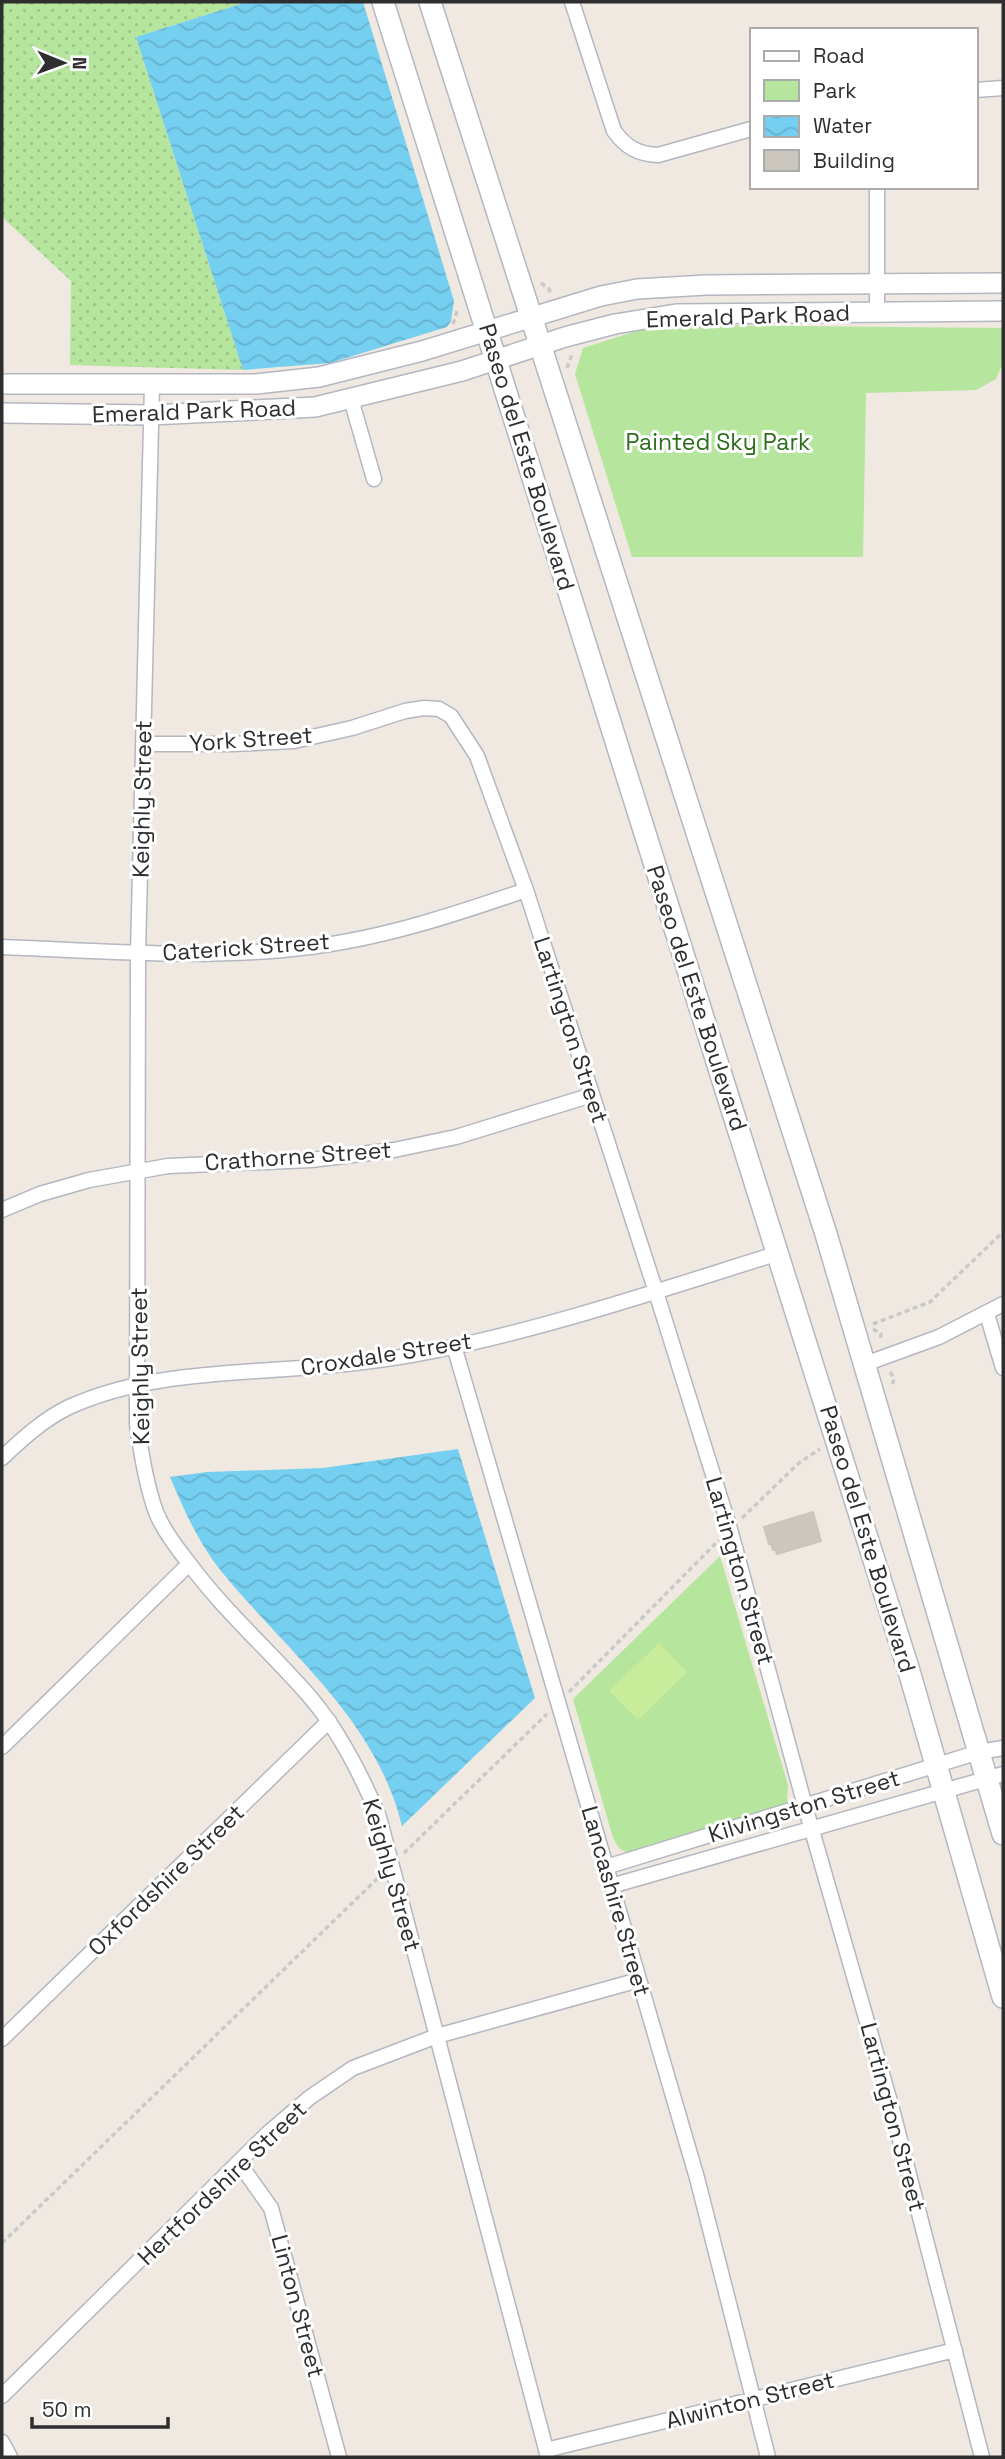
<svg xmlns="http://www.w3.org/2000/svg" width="1005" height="2459" viewBox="0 0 1005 2459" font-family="'Space Grotesk',sans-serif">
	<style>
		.grass { fill: url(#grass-dots) }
		.park { fill: #b6e59e }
		.pitch { fill: #c9ec9a }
		.water { fill: url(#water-waves) }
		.building { fill: #cbc7bf; stroke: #cbc5ba; stroke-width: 2 }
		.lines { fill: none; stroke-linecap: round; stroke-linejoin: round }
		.minor-casing { stroke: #b4b7c1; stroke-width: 17 }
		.tertiary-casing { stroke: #b4b7c1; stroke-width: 22 }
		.secondary-casing { stroke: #b4b7c1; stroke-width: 24 }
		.path { stroke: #c9c9c9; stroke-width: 3.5; stroke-dasharray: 5 3.5; stroke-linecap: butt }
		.minor { stroke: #fff; stroke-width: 14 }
		.tertiary { stroke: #fff; stroke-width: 19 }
		.secondary { stroke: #fff; stroke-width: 21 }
		.labels { text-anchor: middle; stroke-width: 6; stroke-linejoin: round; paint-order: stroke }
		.street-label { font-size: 23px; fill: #2e2e2e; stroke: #fff }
		.park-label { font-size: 23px; fill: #2c6e1b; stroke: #fff }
	</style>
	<defs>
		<pattern id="grass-dots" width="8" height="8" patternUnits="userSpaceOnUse" patternTransform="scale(1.75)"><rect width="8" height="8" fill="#b6e59e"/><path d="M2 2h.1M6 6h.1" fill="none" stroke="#9dc588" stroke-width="1.8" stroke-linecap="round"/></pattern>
		<pattern id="water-waves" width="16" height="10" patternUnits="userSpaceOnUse" patternTransform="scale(1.75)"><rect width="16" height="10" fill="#75cff0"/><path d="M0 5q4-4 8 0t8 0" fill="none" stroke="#66b2ce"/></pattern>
	</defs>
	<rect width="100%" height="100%" fill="#efe9e1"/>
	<path class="grass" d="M2,2H247L136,37L243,370L70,365L71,281L2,217Z"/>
	<path class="park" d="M679,325L1003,328V363L996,379L976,390L866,393L863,557H632L575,374L583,348L646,328Z
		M720,1556L788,1785L787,1802L782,1809L628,1853L619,1848L613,1838L573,1699Z"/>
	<path class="pitch" d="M659,1643L687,1672L638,1720L609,1691Z"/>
	<path class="water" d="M247,2H363L454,301L451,321L447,327L330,363L243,370L136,37Z
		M458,1449L535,1698L402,1826C376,1719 287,1652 221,1571C198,1542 184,1510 170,1477L207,1472L323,1468Z"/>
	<path class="building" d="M813,1512L821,1541L777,1554L775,1549L773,1550L771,1544H769L764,1527Z"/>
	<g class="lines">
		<defs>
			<path id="minor" d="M572,2L614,131C626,147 637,154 658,155L751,129
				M975,90L1003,88
				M877,311V187
				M152,385L138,953L137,1424C141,1453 146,1485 156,1512C163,1530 176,1547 188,1562C224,1611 270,1651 310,1697C340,1732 361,1774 379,1817L548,2457
				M351,399L374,479
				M143,744H233L294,741L352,728L405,711L424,708L439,709L451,716L477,756L526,890L656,1292L730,1529L805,1806L891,2105L982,2457
				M2,947C104,951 208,960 310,947C384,938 456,914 526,890
				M2,1210L40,1194L89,1180L168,1166L311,1160L394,1150L456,1137L592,1095
				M987,1314L1003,1368
				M454,1346L697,2178L768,2457
				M865,1364L939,1337L1003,1304
				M2,1458C22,1439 44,1419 69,1407C137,1376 213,1374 286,1369C336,1366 385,1361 433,1351C549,1328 666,1288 779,1253
				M2,1747L189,1564
				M606,1867L979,1752L1003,1748
				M611,1886L1003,1774
				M2,2039L329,1721
				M239,2163L271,2208L339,2457
				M2,2396L267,2134L309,2098L353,2068L437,2036L639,1980
				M2,2442L10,2457
				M546,2450L955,2350"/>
			<path id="tertiary" d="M2,384H256L319,377L422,351L601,296L637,289L706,285L1003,283
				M2,413L151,415L315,407L462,371L565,337L615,324L676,314L1003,311"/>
			<path id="secondary" d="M383,2L909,1671L1003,1997
				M430,2L826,1234L1003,1834"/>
		</defs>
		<use href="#minor" class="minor-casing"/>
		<use href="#tertiary" class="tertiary-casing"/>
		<use href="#secondary" class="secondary-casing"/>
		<path class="path" d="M541,283L549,289L551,295
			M453,324L458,308
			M567,368L571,357L570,352
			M873,1324L930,1302L1003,1232
			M873,1329L881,1334L880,1341
			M890,1372L894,1378L892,1387
			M742,1518L799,1463L820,1449
			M569,1692L719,1540
			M404,1853L547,1714
			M2,2243L378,1878"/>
		<use href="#minor" class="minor"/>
		<use href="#tertiary" class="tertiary"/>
		<use href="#secondary" class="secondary"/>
	</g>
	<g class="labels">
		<g class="street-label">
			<text transform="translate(748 316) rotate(-2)" y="8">Emerald Park Road</text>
			<text transform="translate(194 411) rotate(-2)" y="8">Emerald Park Road</text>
			<text transform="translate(527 457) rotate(73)" y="8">Paseo del Este Boulevard</text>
			<text transform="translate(251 739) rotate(-4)" y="8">York Street</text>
			<text transform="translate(142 799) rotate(-89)" y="8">Keighly Street</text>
			<text transform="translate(246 947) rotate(-4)" y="8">Caterick Street</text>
			<text transform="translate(697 998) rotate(72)" y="8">Paseo del Este Boulevard</text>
			<text transform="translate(571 1030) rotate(72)" y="8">Lartington Street</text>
			<text transform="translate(298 1156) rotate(-4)" y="8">Crathorne Street</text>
			<text transform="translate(386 1354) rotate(-9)" y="8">Croxdale Street</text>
			<text transform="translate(140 1366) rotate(-91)" y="8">Keighly Street</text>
			<text transform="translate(868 1539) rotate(73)" y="8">Paseo del Este Boulevard</text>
			<text transform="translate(740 1571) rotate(74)" y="8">Lartington Street</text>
			<text transform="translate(804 1806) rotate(-17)" y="8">Kilvingston Street</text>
			<text transform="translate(392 1875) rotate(74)" y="8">Keighly Street</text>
			<text transform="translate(166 1880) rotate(-44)" y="8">Oxfordshire Street</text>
			<text transform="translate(616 1901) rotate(74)" y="8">Lancashire Street</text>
			<text transform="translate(893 2117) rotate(75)" y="8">Lartington Street</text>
			<text transform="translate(222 2183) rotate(-44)" y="8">Hertfordshire Street</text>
			<text transform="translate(298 2306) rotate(75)" y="8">Linton Street</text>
			<text transform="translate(750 2400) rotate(-14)" y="8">Alwinton Street</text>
		</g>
		<g class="park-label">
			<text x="718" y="450">Painted Sky Park</text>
		</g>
	</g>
	<rect width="1005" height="2459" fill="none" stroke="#2e2e2e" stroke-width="7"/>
	<rect x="750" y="28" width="228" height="161" fill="#ffffff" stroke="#ababab" stroke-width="2"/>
	<rect x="764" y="51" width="35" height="10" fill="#ffffff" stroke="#ababab" stroke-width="2"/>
	<text x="813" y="63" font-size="21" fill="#2e2e2e">Road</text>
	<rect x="764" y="80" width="35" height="21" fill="#b6e59e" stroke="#ababab" stroke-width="2"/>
	<text x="813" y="98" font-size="21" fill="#2e2e2e">Park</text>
	<rect x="764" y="116" width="35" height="21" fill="url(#water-waves)" stroke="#ababab" stroke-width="2"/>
	<text x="813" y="133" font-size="21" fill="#2e2e2e">Water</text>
	<rect x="764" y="150" width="35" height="21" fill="#cbc7bf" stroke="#ababab" stroke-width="2"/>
	<text x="813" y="168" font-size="21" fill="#2e2e2e">Building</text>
	<g transform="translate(63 63) rotate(91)" stroke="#ffffff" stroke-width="5" paint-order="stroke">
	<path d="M0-5L12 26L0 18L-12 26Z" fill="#2e2e2e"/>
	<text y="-10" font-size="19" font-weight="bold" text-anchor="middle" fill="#2e2e2e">N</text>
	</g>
	<path d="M32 2417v10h136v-10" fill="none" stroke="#2e2e2e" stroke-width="3.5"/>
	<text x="42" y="2417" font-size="21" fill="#2e2e2e" stroke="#ffffff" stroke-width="5" paint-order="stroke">50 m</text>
</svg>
